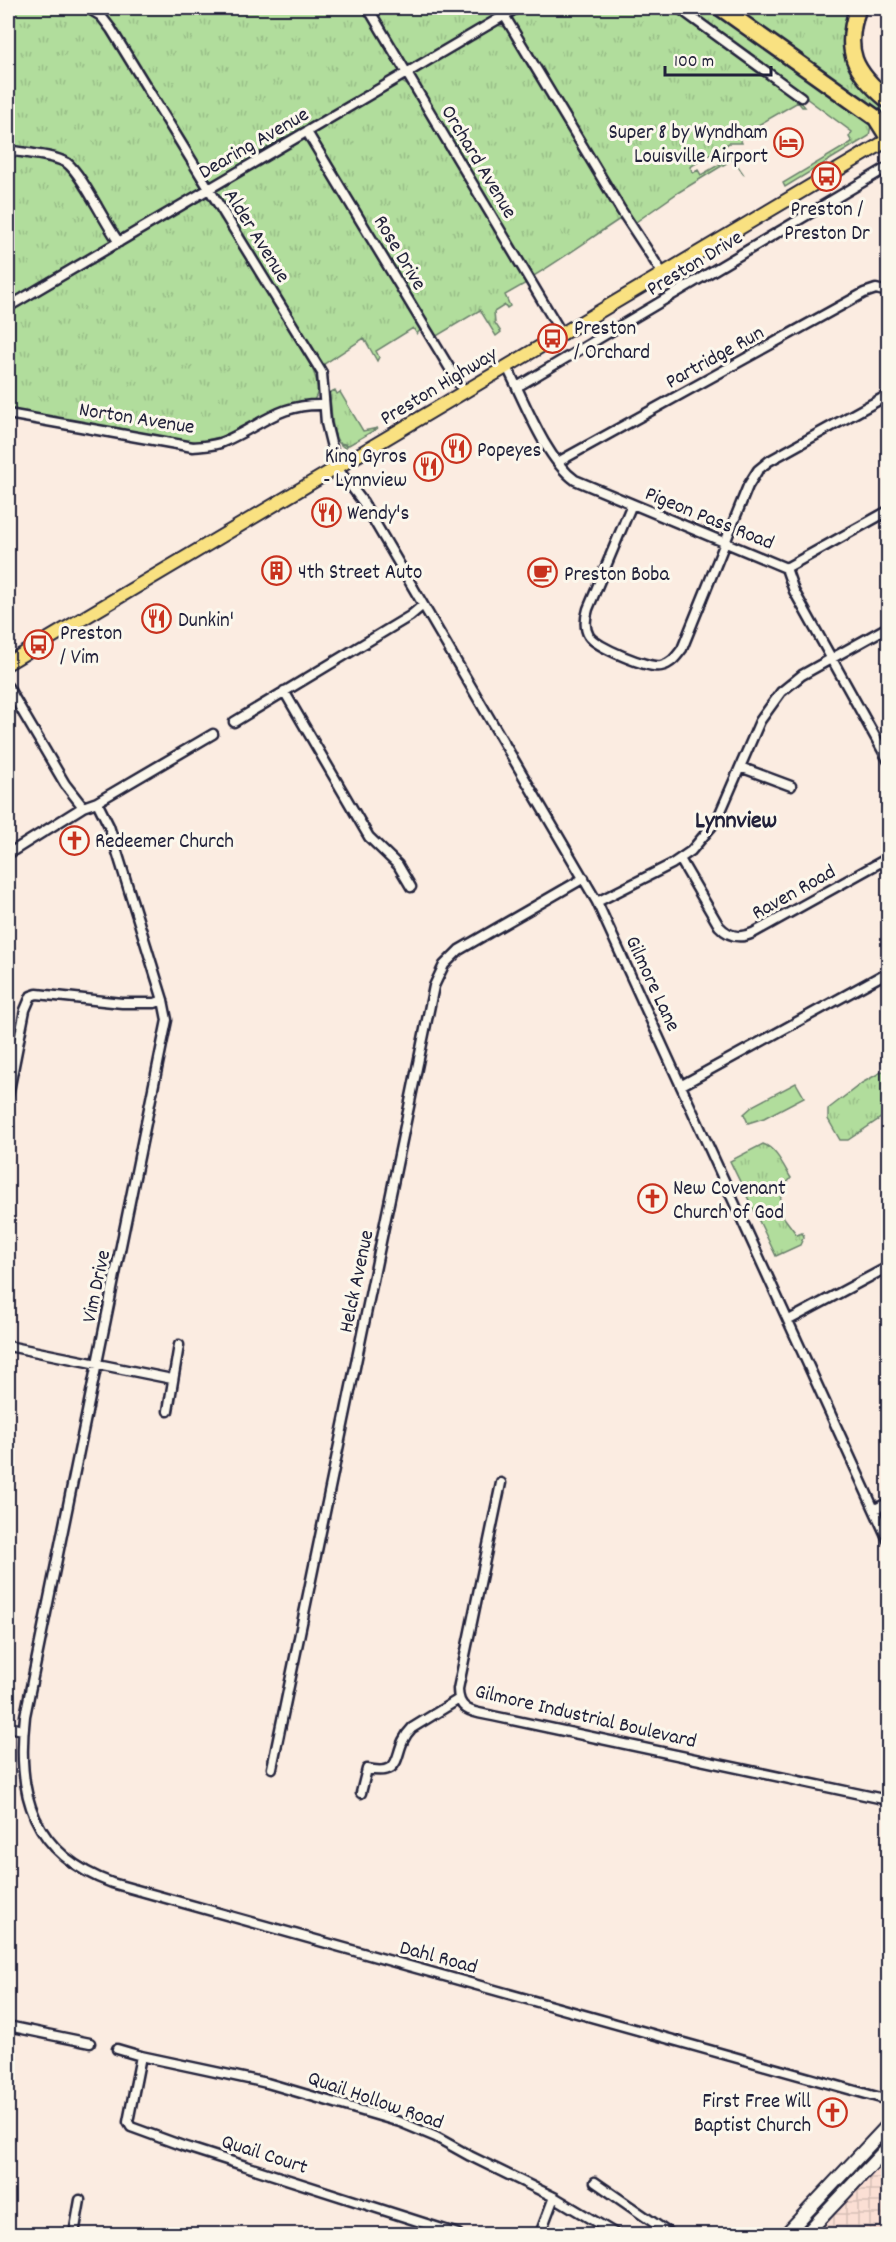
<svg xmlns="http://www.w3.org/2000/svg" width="896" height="2242" viewBox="0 0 896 2242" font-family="Dekko,sans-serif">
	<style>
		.industrial { fill: url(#industrial-grid) }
		.grass { fill: url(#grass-tufts); stroke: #6a806c; stroke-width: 1.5 }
		.park { fill: #b1dd9c; stroke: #6a806c; stroke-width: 1.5 }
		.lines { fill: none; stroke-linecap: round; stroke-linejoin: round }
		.street-casing { stroke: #22223b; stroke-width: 13 }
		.secondary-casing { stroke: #22223b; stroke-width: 16 }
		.primary-casing { stroke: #22223b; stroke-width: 16 }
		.highway-casing { stroke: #22223b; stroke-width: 20 }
		.street { stroke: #fbf7ec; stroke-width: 8 }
		.secondary { stroke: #fbf7ec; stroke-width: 12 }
		.primary { stroke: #f9e181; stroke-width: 12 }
		.highway { stroke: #f9e181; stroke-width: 15 }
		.labels { text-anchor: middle; stroke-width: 6; stroke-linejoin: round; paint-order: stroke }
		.poi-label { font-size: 21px; fill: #22223b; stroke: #fbf7ec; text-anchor: start }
		.street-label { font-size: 21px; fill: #22223b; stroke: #fbf7ec }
		.quarter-label { font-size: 24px; font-weight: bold; fill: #22223b; stroke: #fbf7ec }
	</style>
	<defs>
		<pattern id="industrial-grid" width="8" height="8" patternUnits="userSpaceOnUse" patternTransform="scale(1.5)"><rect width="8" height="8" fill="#fbdfd4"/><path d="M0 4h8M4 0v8" fill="none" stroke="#d7bfb7"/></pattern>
		<pattern id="grass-tufts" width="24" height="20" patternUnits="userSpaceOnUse" patternTransform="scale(1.5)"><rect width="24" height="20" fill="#b1dd9c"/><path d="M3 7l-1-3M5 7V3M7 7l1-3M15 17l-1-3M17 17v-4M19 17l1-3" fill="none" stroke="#98bd87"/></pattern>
	</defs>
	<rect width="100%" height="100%" fill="#fbece1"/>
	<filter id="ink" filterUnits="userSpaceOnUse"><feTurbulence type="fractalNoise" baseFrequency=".0167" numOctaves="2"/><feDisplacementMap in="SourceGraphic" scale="12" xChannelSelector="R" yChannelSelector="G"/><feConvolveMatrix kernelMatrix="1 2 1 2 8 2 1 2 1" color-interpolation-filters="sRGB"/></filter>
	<g filter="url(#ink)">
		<path class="industrial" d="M888,2125V2234H786Z"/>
		<path class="grass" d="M8,8C39,8 74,3 101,22L201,182V189L127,233L120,235L117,233L71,159L8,146Z
			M102,8H366L400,67V71L211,182L208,180Z
			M372,8H512L409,66L404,63Z
			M522,8H676L800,101L805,107H802L798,102L739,136L742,143H729L690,167L693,173L698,170L701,175L729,159L727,155L729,153L744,175L733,159L679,192L633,224L511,20L513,13Z
			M684,8H715L865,117L871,125L869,136L785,187L783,183L852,142L849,137L852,132Z
			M732,8H850L844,35L888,106V120Z
			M494,24L508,28L623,217C592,237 564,258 532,277L420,91L412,74Z
			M400,81L411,87L528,282L505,295L510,306L507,308L505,305L494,312L495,323L501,332L496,336L480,310L435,337L315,137V131Z
			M302,138L309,140L422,328L417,334L413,328L376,351L379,357L377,361L364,338L324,364L325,370L216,192V190Z
			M8,153C31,157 56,157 73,174L112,240L8,304Z
			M207,195L306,356C312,368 324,389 313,401L283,406L229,435L197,442L160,438L8,411V310Z
			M335,390L337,394L340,392L363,431L378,428L349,445L340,443L347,446L345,448C329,440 333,409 329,393Z
			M883,1071H888V1113L848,1140H840L828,1119V1109L862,1083Z
			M763,1144C776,1148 784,1167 791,1178C783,1188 777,1194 783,1208L779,1211L797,1235L802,1233L804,1236L800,1245L776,1256L730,1161Z"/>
		<path class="park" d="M796,1083L804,1097L764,1118L748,1123L744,1114L754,1105Z"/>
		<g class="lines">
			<defs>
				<path id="street" d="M88,8L101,16L111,29L322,373L326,423L337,468L363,502L597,902L888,1540
					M368,8L562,334
					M679,8L801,97
					M504,15L621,210L663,274
					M307,132L464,392
					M8,150C23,153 54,155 67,163C82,174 105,224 119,242
					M8,307L517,8
					M507,367C524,400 545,458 575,480L786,568L794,591L888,760
					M517,387L888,167
					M8,414L193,447C203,446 216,446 225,441C262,425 280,403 324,405
					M558,462L864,293L876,289L888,292
					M632,504L588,609C585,619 584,628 589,636C596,647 649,669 661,666C671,664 676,657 682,649L748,486L758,470L769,461L888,395
					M786,568L888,511
					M8,687L65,784L83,807
					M284,691L369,837L398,865L411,887
					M234,722L410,616L423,605
					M740,767L791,786
					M97,802L109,826L163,1000L167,1020L25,1716C16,1794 32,1854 112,1883L888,2100
					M8,854L83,807L97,802L213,734
					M680,859L719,926C729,937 740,939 753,933L888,858
					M597,902L672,864L691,851L717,820L760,721L781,692L802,675L888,627
					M682,1085L888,972
					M8,1096L25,1010L31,996L37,994L122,1003H155L163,1000
					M789,1320L888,1267
					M8,1346L172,1379
					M168,1411L179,1345
					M501,1483L458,1689C458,1712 474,1712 493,1716L888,1800
					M875,1509L888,1503
					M8,1727L23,1730
					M272,1768L434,986L444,965L459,950L584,878
					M361,1793L367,1769C408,1777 390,1750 412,1728L459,1699
					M8,2026L90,2043
					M117,2049L141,2056L267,2083L400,2122L436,2137L470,2156L554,2197L616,2234
					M141,2056L128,2122L131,2127L183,2146L458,2234
					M595,2182L670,2234
					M74,2234L80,2200
					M540,2234L554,2197"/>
				<path id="secondary" d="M786,2234L888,2125
					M806,2234L888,2147"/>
				<path id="primary" d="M8,663L888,140"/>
				<path id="highway" d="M721,8L876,118L888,137
					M858,8C843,51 854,72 888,100"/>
			</defs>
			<use href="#street" class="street-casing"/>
			<use href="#secondary" class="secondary-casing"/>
			<use href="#primary" class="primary-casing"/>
			<use href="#highway" class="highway-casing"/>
			<use href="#street" class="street"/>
			<use href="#secondary" class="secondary"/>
			<use href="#primary" class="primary"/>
			<use href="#highway" class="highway"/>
		</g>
	</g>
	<defs>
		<symbol id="hotel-ring" viewBox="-11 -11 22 22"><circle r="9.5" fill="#fbf7ec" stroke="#c8321e" stroke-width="1.5"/><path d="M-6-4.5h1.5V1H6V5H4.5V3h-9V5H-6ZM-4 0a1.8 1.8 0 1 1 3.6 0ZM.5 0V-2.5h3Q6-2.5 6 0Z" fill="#c8321e"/></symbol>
		<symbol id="bus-ring" viewBox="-11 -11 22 22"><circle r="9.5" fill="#fbf7ec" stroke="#c8321e" stroke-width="1.5"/><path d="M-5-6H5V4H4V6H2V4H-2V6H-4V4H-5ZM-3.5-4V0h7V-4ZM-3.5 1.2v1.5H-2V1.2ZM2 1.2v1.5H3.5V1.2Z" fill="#c8321e"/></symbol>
		<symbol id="restaurant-ring" viewBox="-11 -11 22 22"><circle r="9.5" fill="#fbf7ec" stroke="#c8321e" stroke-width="1.5"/><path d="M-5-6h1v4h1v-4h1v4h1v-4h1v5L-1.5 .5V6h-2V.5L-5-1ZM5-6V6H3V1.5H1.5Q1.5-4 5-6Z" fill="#c8321e"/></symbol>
		<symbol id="building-ring" viewBox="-11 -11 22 22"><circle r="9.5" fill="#fbf7ec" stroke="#c8321e" stroke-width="1.5"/><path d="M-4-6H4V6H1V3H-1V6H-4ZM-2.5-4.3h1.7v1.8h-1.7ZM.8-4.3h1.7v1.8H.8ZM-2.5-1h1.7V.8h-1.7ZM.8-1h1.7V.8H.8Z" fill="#c8321e"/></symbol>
		<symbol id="cafe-ring" viewBox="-11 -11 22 22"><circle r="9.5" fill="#fbf7ec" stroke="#c8321e" stroke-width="1.5"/><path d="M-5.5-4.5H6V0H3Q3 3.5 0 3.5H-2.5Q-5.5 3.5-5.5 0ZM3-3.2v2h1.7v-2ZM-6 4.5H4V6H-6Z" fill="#c8321e"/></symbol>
		<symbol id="church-ring" viewBox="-11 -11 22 22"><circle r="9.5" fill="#fbf7ec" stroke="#c8321e" stroke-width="1.5"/><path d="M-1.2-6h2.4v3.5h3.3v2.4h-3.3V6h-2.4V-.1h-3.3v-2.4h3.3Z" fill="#c8321e"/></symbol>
	</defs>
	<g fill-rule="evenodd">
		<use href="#hotel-ring" x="772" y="126" width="33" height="33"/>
		<use href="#bus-ring" x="810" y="160" width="33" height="33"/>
		<use href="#bus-ring" x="536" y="322" width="33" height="33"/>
		<use href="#restaurant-ring" x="440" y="432" width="33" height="33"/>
		<use href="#restaurant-ring" x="412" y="450" width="33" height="33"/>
		<use href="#restaurant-ring" x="310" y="496" width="33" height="33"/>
		<use href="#building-ring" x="260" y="554" width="33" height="33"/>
		<use href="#cafe-ring" x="526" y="556" width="33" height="33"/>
		<use href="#restaurant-ring" x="140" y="602" width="33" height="33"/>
		<use href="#bus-ring" x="22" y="628" width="33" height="33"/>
		<use href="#church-ring" x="58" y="824" width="33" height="33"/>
		<use href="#church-ring" x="636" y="1182" width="33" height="33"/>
		<use href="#church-ring" x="816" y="2096" width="33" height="33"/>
	</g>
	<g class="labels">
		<g class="poi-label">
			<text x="768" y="138" text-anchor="end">Super 8 by Wyndham<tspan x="768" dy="24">Louisville Airport</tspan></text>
			<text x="827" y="215" text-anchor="middle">Preston /<tspan x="827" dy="24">Preston Dr</tspan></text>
			<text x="574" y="334">Preston<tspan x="574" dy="24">/ Orchard</tspan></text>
			<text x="477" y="456">Popeyes</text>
			<text x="407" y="462" text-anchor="end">King Gyros<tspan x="407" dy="24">- Lynnview</tspan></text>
			<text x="347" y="519">Wendy's</text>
			<text x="298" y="578">4th Street Auto</text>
			<text x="564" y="580">Preston Boba</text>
			<text x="178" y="626">Dunkin'</text>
			<text x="60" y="639">Preston<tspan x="60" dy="24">/ Vim</tspan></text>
			<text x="95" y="847">Redeemer Church</text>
			<text x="673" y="1194">New Covenant<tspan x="673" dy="24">Church of God</tspan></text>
			<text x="811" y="2107" text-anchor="end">First Free Will<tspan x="811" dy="24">Baptist Church</tspan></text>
		</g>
		<g class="street-label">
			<text transform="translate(253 142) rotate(-30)" y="7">Dearing Avenue</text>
			<text transform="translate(480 161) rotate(59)" y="7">Orchard Avenue</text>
			<text transform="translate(258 235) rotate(58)" y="7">Alder Avenue</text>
			<text transform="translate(401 252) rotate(59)" y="7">Rose Drive</text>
			<text transform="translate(694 262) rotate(-31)" y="7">Preston Drive</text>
			<text transform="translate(714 356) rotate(-29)" y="7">Partridge Run</text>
			<text transform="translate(438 385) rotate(-31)" y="7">Preston Highway</text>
			<text transform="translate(137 417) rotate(9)" y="7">Norton Avenue</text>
			<text transform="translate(710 517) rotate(22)" y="7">Pigeon Pass Road</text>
			<text transform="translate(793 891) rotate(-29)" y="7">Raven Road</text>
			<text transform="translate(654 983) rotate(65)" y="7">Gilmore Lane</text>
			<text transform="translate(355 1281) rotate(-78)" y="7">Helck Avenue</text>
			<text transform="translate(95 1286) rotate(-78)" y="7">Vim Drive</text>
			<text transform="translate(586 1715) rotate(13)" y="7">Gilmore Industrial Boulevard</text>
			<text transform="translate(439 1956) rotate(15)" y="7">Dahl Road</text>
			<text transform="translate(376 2099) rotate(19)" y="7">Quail Hollow Road</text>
			<text transform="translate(265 2153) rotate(18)" y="7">Quail Court</text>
		</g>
		<g class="quarter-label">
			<text x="736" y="827">Lynnview</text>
		</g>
	</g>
	<rect width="896" height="2242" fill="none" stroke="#fbf7ec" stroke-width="30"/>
	<rect x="15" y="15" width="866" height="2212" fill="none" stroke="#22223b" stroke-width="2" filter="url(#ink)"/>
	<path d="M665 66v9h106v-9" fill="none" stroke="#22223b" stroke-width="3"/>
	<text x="674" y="66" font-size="18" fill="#22223b" stroke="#fbf7ec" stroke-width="4.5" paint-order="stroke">100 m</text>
</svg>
